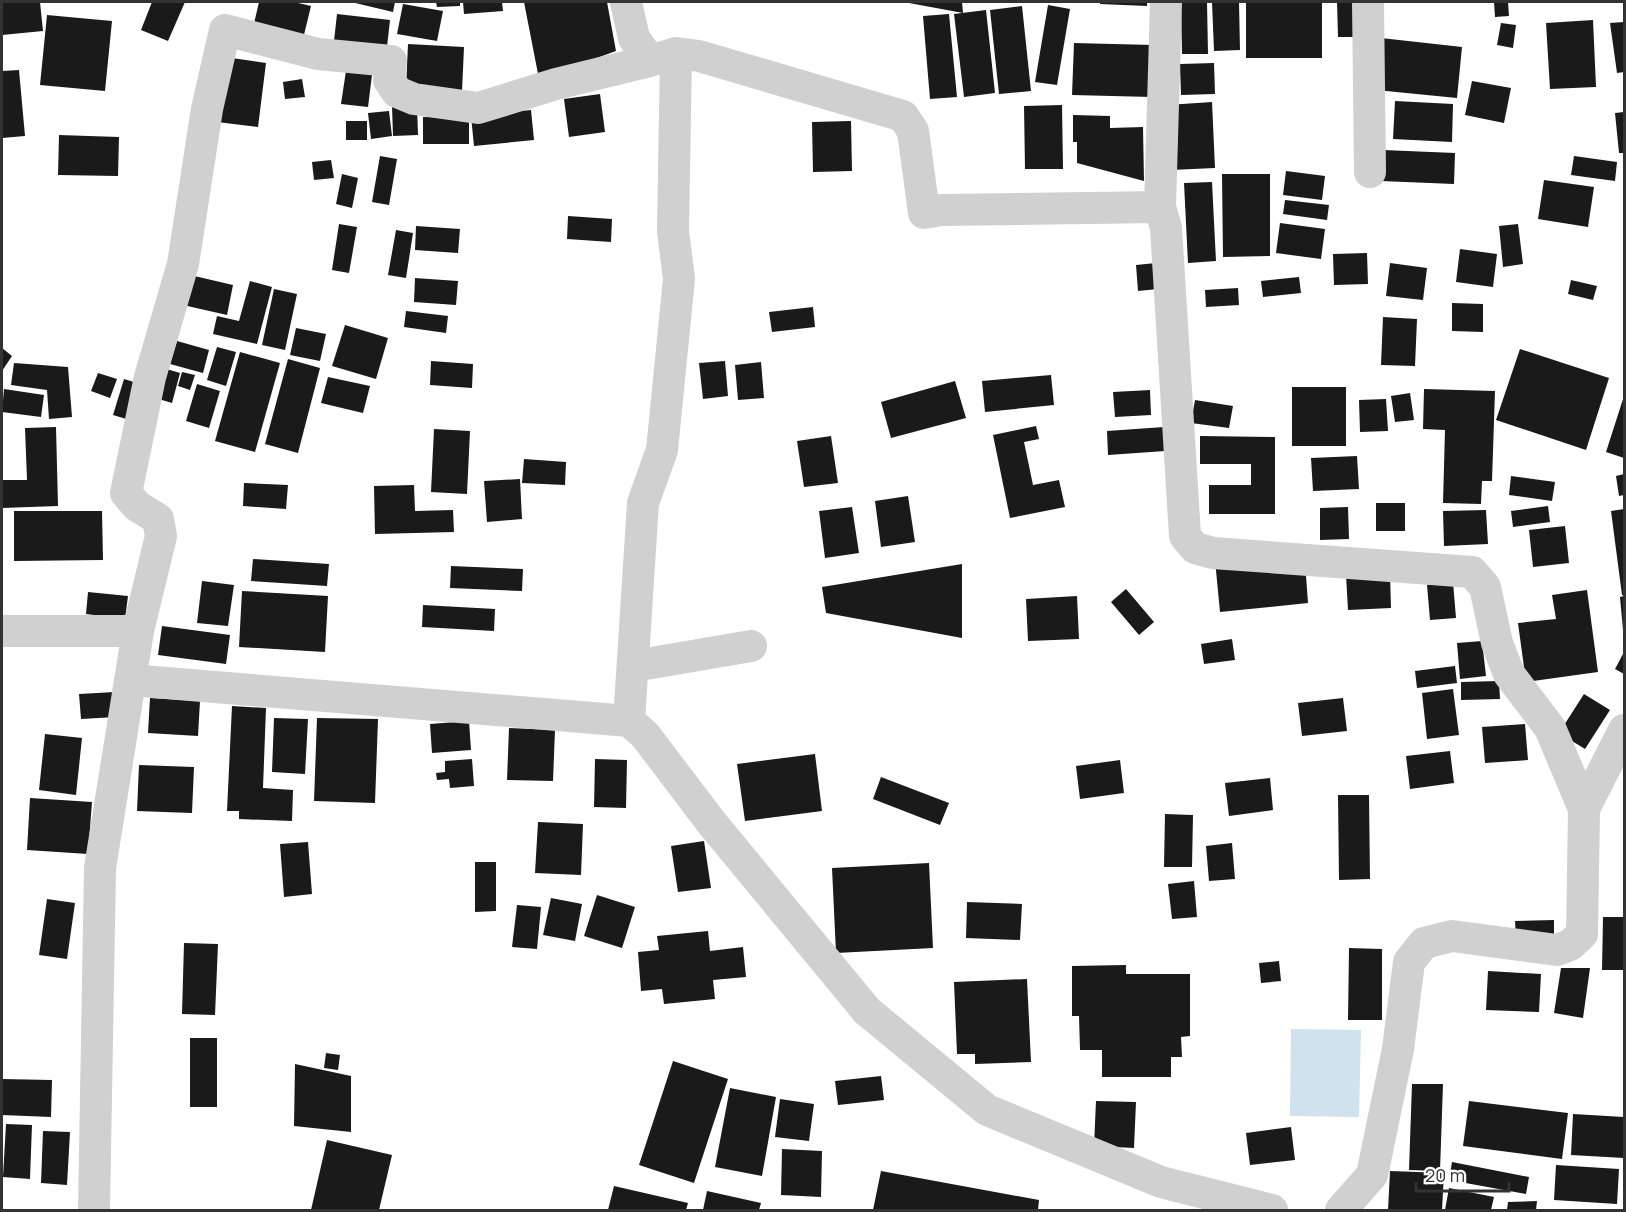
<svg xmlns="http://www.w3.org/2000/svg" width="1626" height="1212" viewBox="0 0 1626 1212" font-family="Manrope,sans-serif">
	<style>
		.water { fill: #cfe2ee }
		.building { fill: #1a1a1a }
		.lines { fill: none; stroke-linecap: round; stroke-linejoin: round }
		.minor { stroke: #d0d0d0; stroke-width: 32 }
	</style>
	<rect width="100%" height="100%" fill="#fff"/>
	<path class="water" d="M1291,1029L1361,1030L1359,1117L1290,1116Z"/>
	<path class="building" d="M2,2H40L43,31L2,35Z
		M152,2H185L168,41L141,30Z
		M259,2H294L311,6L302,43L252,32Z
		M351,2H395L393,12Z
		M436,2H460V6L437,7Z
		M463,2H502L503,11L464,14Z
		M524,2H607L616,51L539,79Z
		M909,2H962L963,13L909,3Z
		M1100,2H1147V6L1100,4Z
		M1181,2H1207L1208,54H1182Z
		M1212,2H1239L1240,50L1214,51Z
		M1246,2H1322V58H1246Z
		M1337,2H1360L1361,37H1338Z
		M1494,2H1508L1509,16L1495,17Z
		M403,4L443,11L437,41L397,34Z
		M1048,5L1070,9L1057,85L1035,82Z
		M1022,6L1031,91L999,94L990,10Z
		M986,10L995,93L964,97L954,14Z
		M337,14L390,20L387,47L334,41Z
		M949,14L957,97L930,99L923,16Z
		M47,15L112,21L105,91L40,85Z
		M1593,20L1596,87L1550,89L1546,23Z
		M1624,22V72L1617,73L1610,23Z
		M1501,23L1516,25L1513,48L1497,45Z
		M1381,38L1462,47L1457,98L1376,90Z
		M1074,43L1153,45L1152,97L1072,95Z
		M408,44L464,47L462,92L406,89Z
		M225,57L266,63L258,127L217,122Z
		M1214,63L1215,94L1181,95L1180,64Z
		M347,64L373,67L368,107L341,104Z
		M19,70L25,136L2,138V71Z
		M302,79L305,97L285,99L283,82Z
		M1472,81L1511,88L1504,123L1465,115Z
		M600,94L605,132L569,137L564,99Z
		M1395,101L1453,104L1452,142L1393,139Z
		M1212,102L1215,168L1171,170L1167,105Z
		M417,104L418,135L393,136L392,106Z
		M1062,105L1063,169H1025L1024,106Z
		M531,110L534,140L474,146L471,116Z
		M389,111L392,136L371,139L368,113Z
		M1624,112V153H1619L1615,113Z
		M1073,115L1110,116V128L1143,127L1144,181L1077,163V142H1073Z
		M423,117L469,118V144H423Z
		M346,121H367V140H346Z
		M851,121L852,171L813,172L812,122Z
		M59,135L119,137L118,176L58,175Z
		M1383,150L1455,153L1454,184L1381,181Z
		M380,156L397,159L389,205L372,202Z
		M1574,156L1617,162L1615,181L1571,175Z
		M331,160L334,178L314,180L312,162Z
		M1286,171L1325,176L1322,200L1283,195Z
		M342,174L358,178L352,208L336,204Z
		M1222,174H1270V256L1223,257Z
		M1544,180L1594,187L1588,227L1538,219Z
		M1212,182L1216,261L1188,263L1184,183Z
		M1285,200L1329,205L1327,220L1283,214Z
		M568,216L612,219L611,242L567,239Z
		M1280,223L1325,229L1321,259L1276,253Z
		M339,224L357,227L349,273L332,270Z
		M1518,224L1523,264L1503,267L1499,226Z
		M416,226L460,229L458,253L415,250Z
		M396,230L413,233L406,278L388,275Z
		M1460,249L1497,254L1493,287L1456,282Z
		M1367,253L1368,284L1334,285L1333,254Z
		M1156,263L1158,289L1138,291L1136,265Z
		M1390,263L1427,268L1423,300L1386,296Z
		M190,275L233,285L227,315L183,305Z
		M1299,277L1301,293L1263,297L1261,281Z
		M415,278L458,281L456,305L414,302Z
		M1571,280L1597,286L1593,300L1568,294Z
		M250,281L272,287L257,344L213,334L217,316L239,321Z
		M1238,288L1239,305L1206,307L1205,290Z
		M274,289L297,294L285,350L262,345Z
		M1452,303L1483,304V332L1452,331Z
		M813,307L815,327L772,332L769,312Z
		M406,311L448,316L446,333L404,327Z
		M1383,317L1417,319L1415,366L1381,365Z
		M345,325L388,338L376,379L332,366Z
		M296,328L326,334L320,361L290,355Z
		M177,341L209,350L203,373L170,364Z
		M217,347L236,352L226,386L207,380Z
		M2,348L12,356L2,371Z
		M1520,349L1609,378L1586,450L1496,420Z
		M240,352L280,363L255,452L215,441Z
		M288,359L320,368L298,453L265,444Z
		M431,361L473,364L472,388L430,385Z
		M725,361L728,396L703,399L699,363Z
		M761,362L764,398L738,400L735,365Z
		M14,363L68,367L72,417L49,419L47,390L11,385Z
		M160,367L180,373L172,403L152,397Z
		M182,372L195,375L190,390L178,386Z
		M98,373L117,379L110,398L91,391Z
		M1051,375L1054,405L985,412L982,381Z
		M328,377L370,386L363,413L321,403Z
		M124,379L144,385L133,421L113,415Z
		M955,381L966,418L891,438L881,402Z
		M197,384L220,391L209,428L186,421Z
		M1292,387H1346V446H1292Z
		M4,389L44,395L41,417L2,412Z
		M1424,389L1495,391L1492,481H1482L1481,504L1443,503L1445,430L1423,429Z
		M1150,390L1151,415L1115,417L1113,392Z
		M1410,393L1414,420L1395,422L1391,396Z
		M1624,396V458L1606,452Z
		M1386,399L1388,431L1360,432L1359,400Z
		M1195,400L1233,406L1229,428L1191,423Z
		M1036,426L1039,439L1024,442L1033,485L1059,480L1065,507L1010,518L993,435Z
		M56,427L58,506L2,508V480H27L25,428Z
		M1164,427L1165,451L1108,455L1107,431Z
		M434,429L470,431L467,494L431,492Z
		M831,436L838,483L804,487L797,441Z
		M1200,436L1275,437V514H1209V485H1251V464H1200Z
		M1357,456L1359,489L1313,491L1311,458Z
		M524,459L566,462L565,485L522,483Z
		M1624,474V495L1619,496L1616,476Z
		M1511,476L1555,482L1552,501L1509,495Z
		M520,479L522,519L487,522L484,481Z
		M244,483L288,485L286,509L243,506Z
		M414,485L415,511L453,510L454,532L375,534L374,486Z
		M908,496L915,542L881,547L875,501Z
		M1376,503H1405V531H1376Z
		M1548,506L1550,522L1513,527L1511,511Z
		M852,507L859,553L825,558L819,511Z
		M1348,507L1349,539L1320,540V508Z
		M1624,509V595H1622L1611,511Z
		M1486,510L1488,544L1444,546L1443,511Z
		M14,511H102L103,560L14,561Z
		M1565,526L1569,563L1533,567L1529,530Z
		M253,559L329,564L327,586L251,581Z
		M1215,560L1305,562L1308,603L1220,612Z
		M962,564V638L826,613L822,587Z
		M451,566L523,569L522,591L450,588Z
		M1390,574L1391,608L1348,610L1346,575Z
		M202,581L234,585L228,626L197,623Z
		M1453,582L1456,618L1430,620L1427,585Z
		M1126,589L1154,622L1139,635L1111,602Z
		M1587,590L1598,672L1526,682L1518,623L1556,619L1552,595Z
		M242,591L328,596L325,652L239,647Z
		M88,592L128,596L125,619L86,614Z
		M1077,596L1079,639L1028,641L1026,599Z
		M1624,596V630H1623L1620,597Z
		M423,605L495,609L494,631L422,627Z
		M162,626L230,635L226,664L158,655Z
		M1232,639L1235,660L1204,664L1201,644Z
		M1482,641L1486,676L1460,679L1457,643Z
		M1624,652V674L1615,669Z
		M1455,666L1457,683L1417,688L1415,671Z
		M1499,681L1500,699L1461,700V682Z
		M1453,689L1459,735L1427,739L1422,693Z
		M115,692L116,717L81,719L79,694Z
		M1584,694L1610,710L1585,749L1559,733Z
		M150,698L200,701L198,736L148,733Z
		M1343,698L1347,731L1302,736L1298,703Z
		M232,706L266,708L263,788L293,790L292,821L239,819V811H227Z
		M274,718L308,719L305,774L272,772Z
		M317,718L378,719L375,803L314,801Z
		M469,721L471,750L432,753L430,724Z
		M1525,724L1528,760L1485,763L1482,727Z
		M509,728L555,730L553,781L507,780Z
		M45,734L82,738L76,795L39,790Z
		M1450,751L1454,783L1410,789L1406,756Z
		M815,754L822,811L745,821L737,764Z
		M472,759L474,786L450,788L449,779L437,780L436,773L445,772V761Z
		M595,759L627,760L626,808L594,807Z
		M1120,760L1124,793L1080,799L1076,766Z
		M139,765L194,767L192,813L137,811Z
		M881,777L949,803L940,825L873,799Z
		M1270,778L1273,810L1229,816L1225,783Z
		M1338,795H1369L1370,879L1339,880Z
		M30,798L92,802L88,854L27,850Z
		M1165,814L1193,815L1192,867H1164Z
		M538,822L583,824L581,875L535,873Z
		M704,841L711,888L678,892L671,846Z
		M308,842L312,894L284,897L280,844Z
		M1232,843L1235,879L1209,881L1206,846Z
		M475,862H496V911L475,912Z
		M929,863L933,948L836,953L832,868Z
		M1194,881L1197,917L1172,919L1168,884Z
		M597,895L635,907L622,948L584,936Z
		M551,898L582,904L575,941L543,935Z
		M47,899L75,903L67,959L39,955Z
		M967,902L1022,904L1020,940L966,938Z
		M517,905L541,907L537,949L512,947Z
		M1603,917H1624V970H1602Z
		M1554,920V938L1516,939L1515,921Z
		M708,931L710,951L743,947L746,977L713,980L715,999L664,1004L662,989L641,991L638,952L659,950L657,936Z
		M184,943L218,944L215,1015L182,1014Z
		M1349,948L1382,949V1020H1348Z
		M1279,961L1281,981L1261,983L1259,963Z
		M1126,965V974H1190V1036L1181,1037L1182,1057H1171V1077H1102V1050H1080L1079,1016H1072V966Z
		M1561,968H1590L1583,1018L1554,1013Z
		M1488,971L1541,974L1539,1012L1486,1010Z
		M1027,979L1031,1062L975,1064V1054H957L954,982Z
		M190,1038H217V1107H190Z
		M326,1053L340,1055L338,1070L324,1068Z
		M673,1061L728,1079L694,1183L639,1165Z
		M295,1064L351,1076V1132L294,1126Z
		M881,1076L884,1100L838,1105L835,1081Z
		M2,1079L52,1080L51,1117L2,1115Z
		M1412,1084H1443L1440,1171L1409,1170Z
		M730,1088L776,1097L762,1176L715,1167Z
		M780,1099L814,1104L809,1141L775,1137Z
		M1096,1101L1136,1102L1134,1148L1094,1146Z
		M1469,1101L1568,1113L1562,1159L1463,1146Z
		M1573,1114L1624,1117V1158L1571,1155Z
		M6,1124L32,1125L30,1179L3,1177Z
		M1291,1127L1295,1160L1250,1165L1246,1133Z
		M43,1131L70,1132L67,1185L41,1183Z
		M327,1140L392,1155L379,1210H311Z
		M782,1149L822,1151L821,1197L781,1195Z
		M1452,1162L1529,1177L1526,1194L1449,1180Z
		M1556,1165L1619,1169L1617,1204L1554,1200Z
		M881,1171L1039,1200L1038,1210H873Z
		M1390,1171L1444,1173L1442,1210H1388Z
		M614,1186L688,1203L686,1210H608Z
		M1449,1188L1494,1197L1491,1210H1445Z
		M707,1191L761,1203L759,1210H703Z
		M1537,1201L1536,1210H1507L1508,1202Z"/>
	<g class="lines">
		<path class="minor" d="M626,2L634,38L650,61L676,53L699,56L903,116L913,131L924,213L941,210L1160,207
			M1166,2L1160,207L1166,228L1185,536L1195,548L1213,553L1472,572L1485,587L1497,643L1509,674L1550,728L1584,809
			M1368,2L1370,172
			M676,53L673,231L679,279L662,450L643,503L629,721L645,735L711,822L867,1011L987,1110L1161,1182L1272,1210
			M2,631H138
			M634,666L751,646
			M130,680L629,721
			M94,1210L100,868L138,631L161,536L158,519L137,506L126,493L150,377L183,264L207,109L225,30L318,54L391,61L389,80L397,92L414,99L478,108L556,84L650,61
			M1341,1210L1372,1175L1398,1049L1409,962L1424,943L1452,936L1557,950L1570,945L1582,934L1584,809L1624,730"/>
	</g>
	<rect width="1626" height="1212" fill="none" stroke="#333333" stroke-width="6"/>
	<path d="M1416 1182v9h93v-9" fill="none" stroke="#333333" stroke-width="3"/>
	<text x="1425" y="1182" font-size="18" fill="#333333" stroke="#ffffff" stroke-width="4.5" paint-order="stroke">20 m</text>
</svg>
